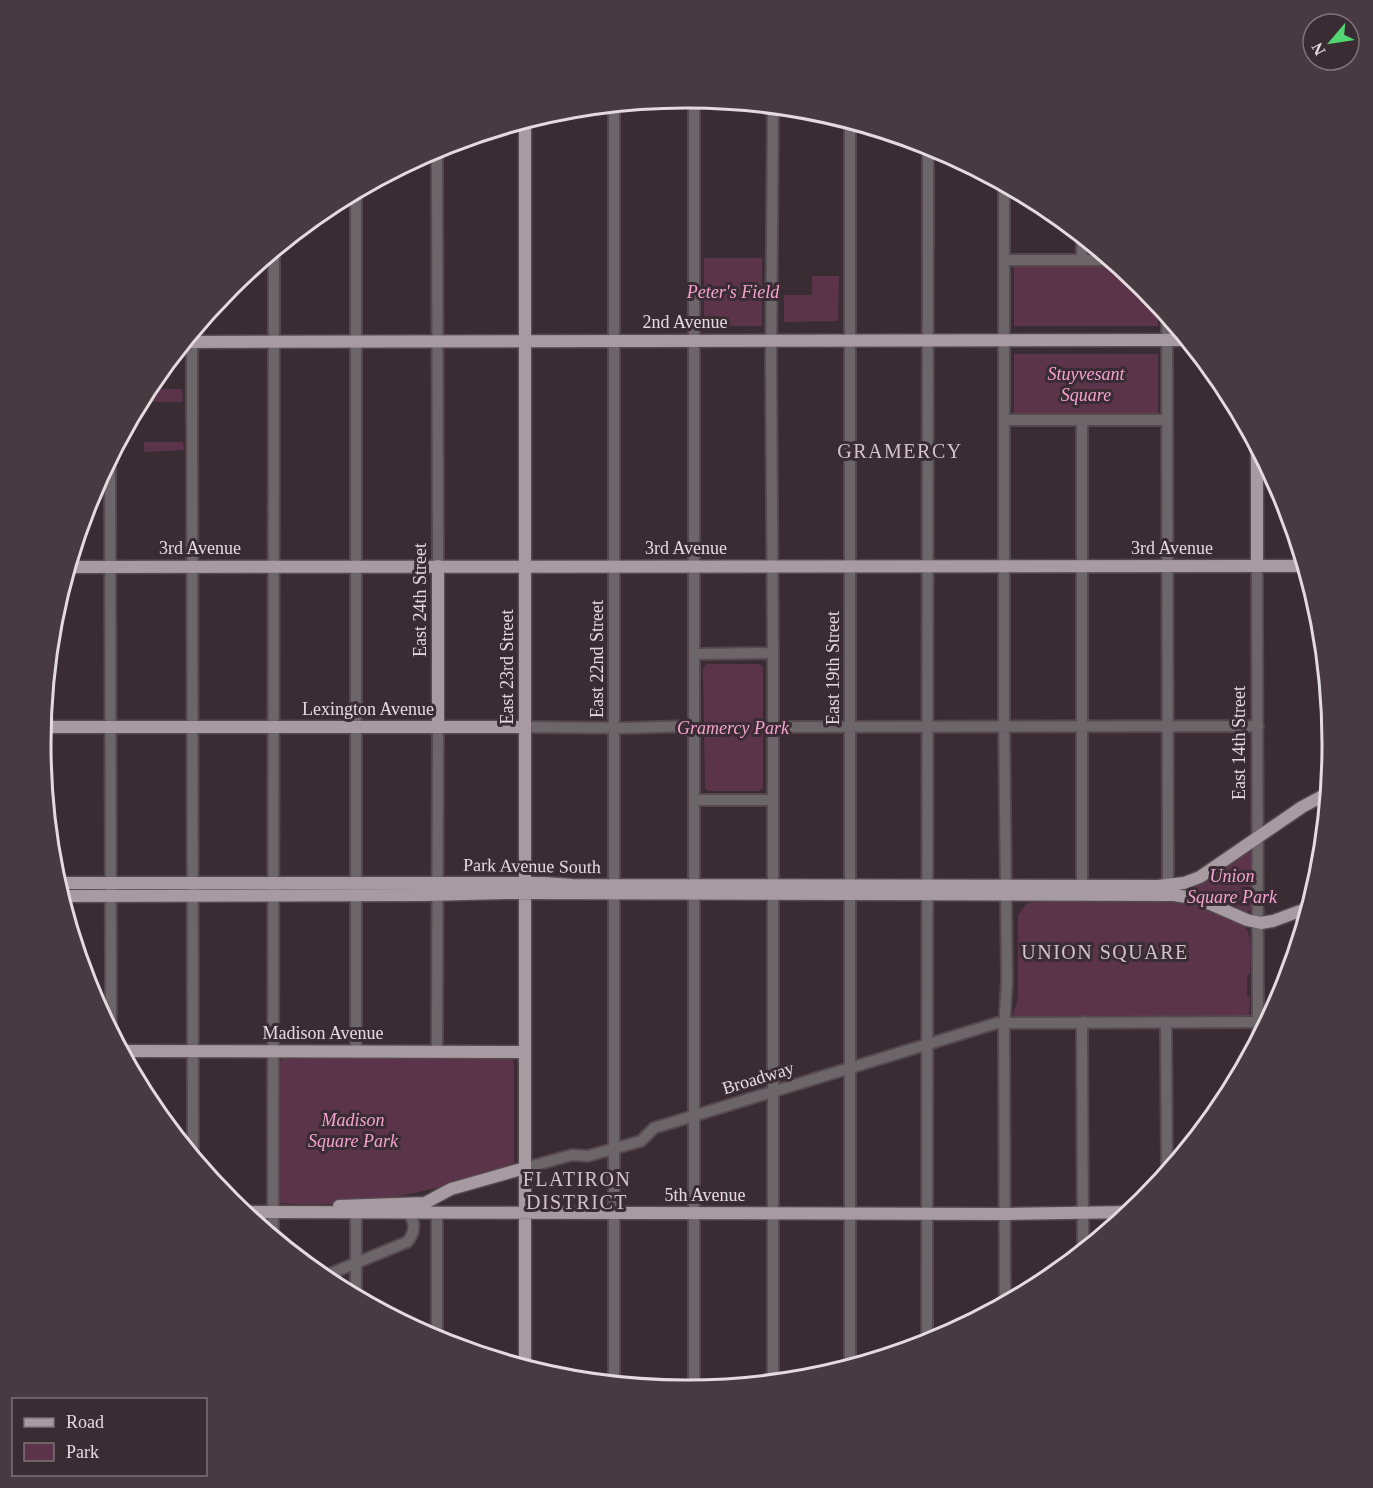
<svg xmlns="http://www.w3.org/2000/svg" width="1373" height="1488" viewBox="0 0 1373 1488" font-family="Georgia,serif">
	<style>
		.green { fill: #5b344a }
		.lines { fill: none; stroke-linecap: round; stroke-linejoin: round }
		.minor-casing { stroke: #55484f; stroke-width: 14 }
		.major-casing { stroke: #55484f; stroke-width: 15 }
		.minor { stroke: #6d6669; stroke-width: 10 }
		.major { stroke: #a89aa1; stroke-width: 12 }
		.labels { text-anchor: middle; stroke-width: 6; stroke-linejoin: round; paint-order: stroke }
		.park-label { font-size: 18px; font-style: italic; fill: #f5a2d0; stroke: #3a2c33 }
		.street-label { font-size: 18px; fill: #e4dbdf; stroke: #3a2c33 }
		.neighbourhood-label { font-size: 20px; letter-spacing: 1.5px; fill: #d3c2ca; stroke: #3a2c33 }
		.rim { fill: none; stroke: #e4dbdf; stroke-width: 3 }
	</style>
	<rect width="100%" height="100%" fill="#3a2c33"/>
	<path class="green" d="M704,258H762V326H704Z
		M1014,266H1118L1144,287L1158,305V326H1014Z
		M812,276H839L838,321L784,322V295H812Z
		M1014,354H1158V414L1014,416Z
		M152,389H182L183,402H152Z
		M144,442H183L184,450L144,452Z
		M706,664H759L763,667V788L759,791H708L705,788L703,669Z
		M1245,853H1250L1251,856V909L1244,914L1178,891L1199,884Z
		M1033,902H1183L1201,906L1244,926C1254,936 1250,959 1250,973L1247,976V995L1250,998L1249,1017L1012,1018L1018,999V915L1026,904Z
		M282,1059H512L514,1064V1163C501,1170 487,1173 474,1177C412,1197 346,1208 281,1203L279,1200V1063Z"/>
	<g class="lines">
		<defs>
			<path id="minor" d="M614,105V1383
				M773,107L771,362L773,653V1381
				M850,122V1366
				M437,148L438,566
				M1004,185V718L1007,981L1004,1030L1005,1303
				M356,192V1051
				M1004,260H1110
				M1082,260V237
				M1167,316L1168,892
				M192,342L193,1155
				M1005,420H1167
				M1082,420V894
				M110,458L111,1030
				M1257,566L1258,1039
				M694,654L773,653
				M525,727L623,728L695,726
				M773,727L1258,726
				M694,800H773
				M1164,1022L1166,1029L1167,1172
				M437,1052L438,727
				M525,1168L572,1155L588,1156L641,1141L654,1128L997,1023L1267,1022
				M356,1205V1297
				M273,1237L274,251
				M1083,1250L1082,1028L1085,1022
				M322,1277L407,1242C415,1234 416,1221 408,1213
				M437,1340V1213
				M927,1343L928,145
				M694,1389V100"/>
			<path id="major" d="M662,100L714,101
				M525,121V1367
				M185,342L1186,340
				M1257,448V566
				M68,567L1304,566
				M42,727H525
				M438,727V566
				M57,883H544L572,885L1158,886L1184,883L1200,877L1302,807L1328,793
				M61,896L424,895L507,893L1174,895L1199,899L1247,920L1261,923L1273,921L1308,908
				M122,1051L525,1052
				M339,1206L425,1203L451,1189L525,1168
				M243,1212L1005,1214L1130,1212"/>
		</defs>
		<use href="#minor" class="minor-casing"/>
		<use href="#major" class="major-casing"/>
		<use href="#minor" class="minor"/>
		<use href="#major" class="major"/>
	</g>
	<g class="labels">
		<g class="park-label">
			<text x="733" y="298">Peter's Field</text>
			<text x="1086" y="380">Stuyvesant<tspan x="1086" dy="21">Square</tspan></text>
			<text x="733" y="734">Gramercy Park</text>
			<text x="1232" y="882">Union<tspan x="1232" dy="21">Square Park</tspan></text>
			<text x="353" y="1126">Madison<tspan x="353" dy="21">Square Park</tspan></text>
		</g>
		<g class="street-label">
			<text x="685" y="328">2nd Avenue</text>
			<text x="200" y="554">3rd Avenue</text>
			<text x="686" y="554">3rd Avenue</text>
			<text x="1172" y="554">3rd Avenue</text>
			<text transform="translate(420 600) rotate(-90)" y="6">East 24th Street</text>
			<text transform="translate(597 659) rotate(-90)" y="6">East 22nd Street</text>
			<text transform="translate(507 667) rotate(-90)" y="6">East 23rd Street</text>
			<text transform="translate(833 668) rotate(-90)" y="6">East 19th Street</text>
			<text x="368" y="715">Lexington Avenue</text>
			<text transform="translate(1239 743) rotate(-90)" y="6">East 14th Street</text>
			<text transform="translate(532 866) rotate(1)" y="6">Park Avenue South</text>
			<text x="323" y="1039">Madison Avenue</text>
			<text transform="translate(758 1078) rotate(-17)" y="6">Broadway</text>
			<text x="705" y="1201">5th Avenue</text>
		</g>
		<g class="neighbourhood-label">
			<text x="900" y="458">GRAMERCY</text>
			<text x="1105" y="959">UNION SQUARE</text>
			<text x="577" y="1186">FLATIRON<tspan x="577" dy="23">DISTRICT</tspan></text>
		</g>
	</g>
	<path d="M0 0H1373V1488H0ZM686 108H687A635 635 0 0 1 1322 743V745A635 635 0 0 1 687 1380H686A635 635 0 0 1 51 745V743A635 635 0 0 1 686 108Z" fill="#483a41" fill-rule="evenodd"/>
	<path class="rim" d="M686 108H687A635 635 0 0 1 1322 743V745A635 635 0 0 1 687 1380H686A635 635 0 0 1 51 745V743A635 635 0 0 1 686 108Z"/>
	<rect x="12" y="1398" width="195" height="78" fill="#3a2c33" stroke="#7e7278" stroke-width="1.5"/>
	<rect x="24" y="1418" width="30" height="9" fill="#a89aa1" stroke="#7e7278" stroke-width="1.5"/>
	<text x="66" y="1428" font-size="18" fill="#e4dbdf">Road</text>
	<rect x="24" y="1443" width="30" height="18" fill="#5b344a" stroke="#7e7278" stroke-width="1.5"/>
	<text x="66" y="1458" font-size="18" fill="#e4dbdf">Park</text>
	<g transform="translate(1331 42) rotate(241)"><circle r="28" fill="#3a2c33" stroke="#7e7278" stroke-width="1.5"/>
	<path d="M0-4.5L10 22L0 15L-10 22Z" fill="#53d672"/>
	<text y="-9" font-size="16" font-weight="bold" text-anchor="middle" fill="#e4dbdf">N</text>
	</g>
</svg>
